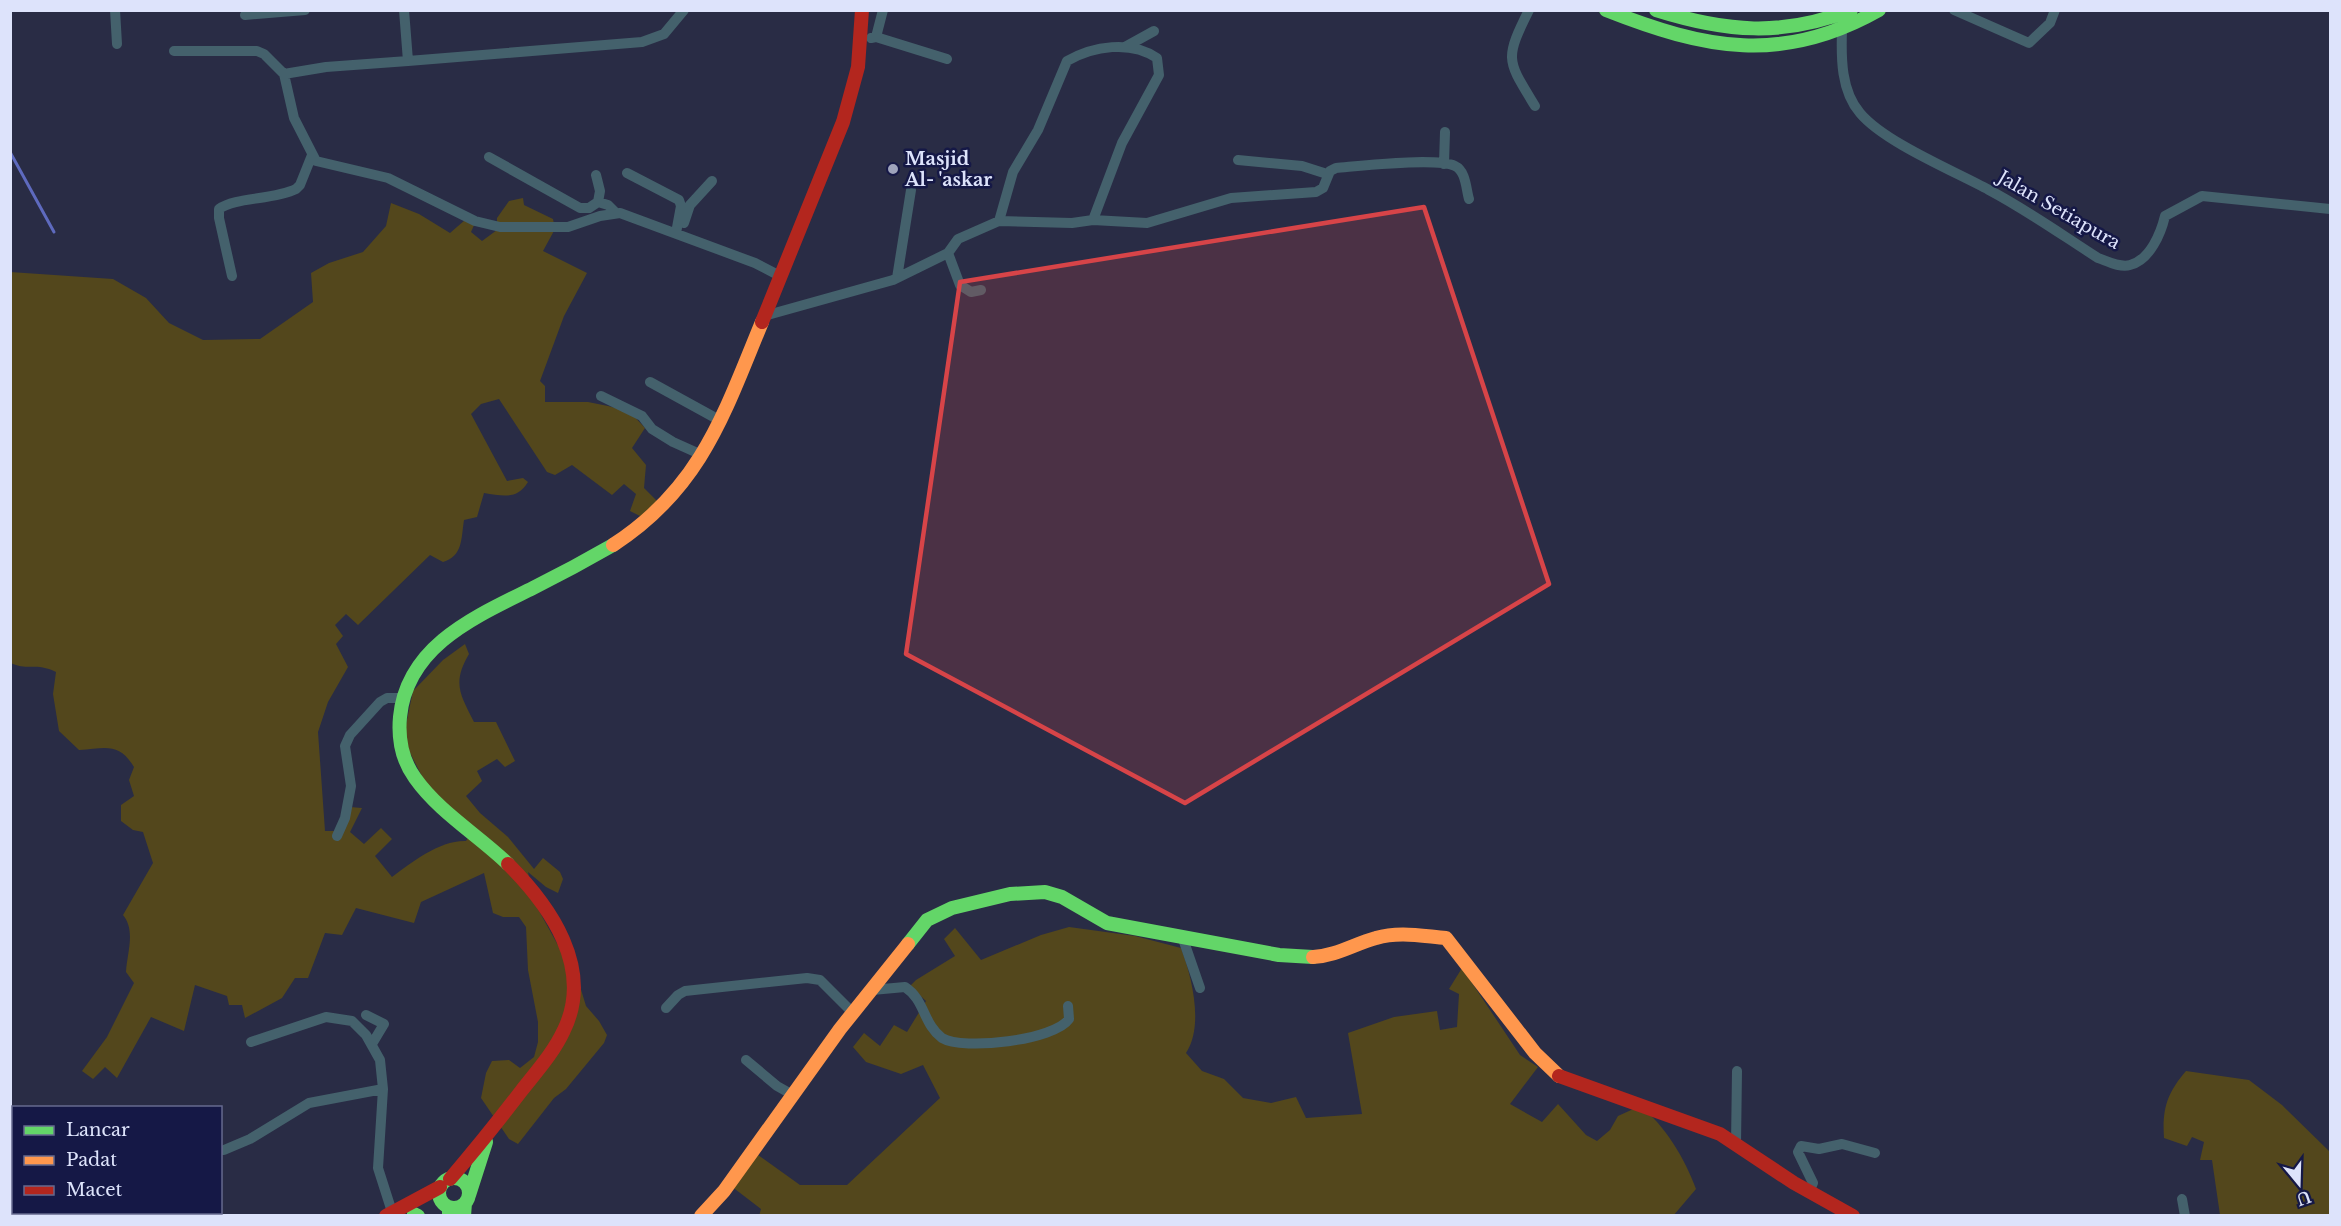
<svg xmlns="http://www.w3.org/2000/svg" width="2341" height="1226" viewBox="0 0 2341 1226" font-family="'Libre Baskerville',serif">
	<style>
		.green { fill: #53471c }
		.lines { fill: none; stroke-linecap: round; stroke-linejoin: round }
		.stream { stroke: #5e6abe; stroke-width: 3 }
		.street { stroke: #44616c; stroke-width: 10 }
		.fast { stroke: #63d668; stroke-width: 14 }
		.slow { stroke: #ff974d; stroke-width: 14 }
		.jam { stroke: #b3261e; stroke-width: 14 }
		.marked { fill: #d74448; fill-opacity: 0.2; stroke: #d74448; stroke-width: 4.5; stroke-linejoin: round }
		.poi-dot { fill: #9ea3bb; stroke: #151846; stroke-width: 2 }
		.labels { text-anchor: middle; stroke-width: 5; stroke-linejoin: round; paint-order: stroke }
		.poi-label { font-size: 18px; font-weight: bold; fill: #dde3fb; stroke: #151846; text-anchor: start }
		.street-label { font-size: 18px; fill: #dde3fb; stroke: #151846 }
	</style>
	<rect width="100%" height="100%" fill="#292c45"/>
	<path class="green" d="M523,198L524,205L553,219L555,229L543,251L587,273L564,316L540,381L545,386V402H588L608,406L630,412L645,428L632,448L646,465L644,488L660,504L644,518L630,511L636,494L624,484L612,495L572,465L555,475L547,472L499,399L481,404L471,414L507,481L523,478L528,482C517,500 503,496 484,493L477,517L464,520C461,539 463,556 443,562L430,555L358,625L346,614L335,625L343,636L336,644L348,667L328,702L318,732L325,831H342L350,807L362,808L350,832L364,844L381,828L392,839L375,856L392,877C412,862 440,840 466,841L473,830L432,796L403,739L413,691L443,660L465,644L469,654C452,683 460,694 474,722H496L515,761L505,767L497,759L477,771L482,781L466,796L480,813L508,837L534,869L543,858L560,872L563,879L558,893L546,887L528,872L534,902L579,983L586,1006L599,1021L607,1035L604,1043L566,1089L554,1098L518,1144L509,1139L481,1098L486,1073L492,1061L509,1060L520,1068L534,1057L538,1042V1022L528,970L526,927L519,917H503L493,913L484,873L421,902L414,923L356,908L342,935L325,933L308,978H295L282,998L245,1018L242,1005H229L227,996L195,985L184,1031L151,1017L117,1078L105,1067L93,1079L82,1071L107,1037L134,983L126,972C127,953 136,931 123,915L153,863L143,832L133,830L121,821V805L134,796L129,780L134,767C119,742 106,748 79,750L59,731L53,694L56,672C36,662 27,671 11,663L10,272L113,279L146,298L169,323L203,340L260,339L313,302L311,273L329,263L363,252L386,226L391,203L419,214L450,233L465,220L475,223L471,232L482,241L497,230V218L509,201Z
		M1069,927L1135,936L1181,948C1192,977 1204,1026 1186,1053L1202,1071L1224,1079L1243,1098L1271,1103L1296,1097L1306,1118L1362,1114L1348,1033L1394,1017L1437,1011L1440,1030L1457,1027L1459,994L1449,989L1462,968L1520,1055L1538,1067L1510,1104L1542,1122L1558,1104L1586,1135L1597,1141L1610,1130L1618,1116L1640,1106C1665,1125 1685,1159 1696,1189L1673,1216H759L761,1209L731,1186L758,1155L800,1185H847L940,1098L923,1065L901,1074L866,1062L853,1047L864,1033L880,1046L894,1025L907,1032L926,1001L910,986L916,980L955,956L944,939L955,928L981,960L1041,935Z
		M2186,1071L2249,1080L2282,1105L2330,1152V1215H2220L2212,1160H2200L2204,1142L2192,1137L2187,1146L2164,1138C2162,1109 2167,1093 2186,1071Z"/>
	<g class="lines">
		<path class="stream" d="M10,152L54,232"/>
		<path class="street" d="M115,10L117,44
			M404,10L408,61L642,42L664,34L684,10
			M1529,10C1504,60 1507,60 1535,106
			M1954,10L2029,43L2050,23L2055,10
			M245,15L305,10
			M1842,30C1841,58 1841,91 1860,113C1884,142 1954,171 1989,190C2027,210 2062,235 2098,258C2107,261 2120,268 2130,265C2150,260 2161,233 2165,216L2202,196L2330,209
			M876,37L947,59
			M871,38L876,37L883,10
			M1125,47L1154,31
			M174,51H257L264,54L284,74
			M408,61L326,67L284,74L294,118L316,161L388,178L475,221L500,227H568L600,216L620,213L755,263L780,276
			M489,157L580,208H589L598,202L608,205L615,212
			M1238,160L1302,166L1327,174
			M1444,164L1445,132
			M627,173L679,200L681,206L676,233
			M596,175L600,191L598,202
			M999,221L1013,172L1038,130L1067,61C1093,46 1131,40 1157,58L1159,75L1122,143L1093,220
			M684,223L690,205L712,181
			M948,253L960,285L971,292L981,290
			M232,276L219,218V209C235,197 274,200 296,189L300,185L312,155
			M897,278L911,190
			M764,316L893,280L948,253L958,239L999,221L1072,223L1093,220L1147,223L1231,198L1316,192L1323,188L1330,171L1336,168C1360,166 1436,157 1455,166C1466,171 1466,189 1469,199
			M650,382L721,421
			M601,396L642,416L652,429L673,442L702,455
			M337,836L345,818L351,786L345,746L350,735L380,702L387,698H404
			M1182,936L1200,988
			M872,990L905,987C925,1000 923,1024 942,1038C963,1051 1055,1040 1069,1019L1068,1006
			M666,1008L678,995L685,991L807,978L820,980L853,1013
			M366,1015L384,1024L372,1044
			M251,1042L326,1017L352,1021L366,1035L380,1060L383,1089L378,1168L393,1215
			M746,1060L777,1086L793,1095
			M1736,1144L1737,1071
			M224,1150L250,1139L309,1103L383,1089
			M1809,1192L1813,1183L1798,1152L1801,1146L1819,1149L1842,1144L1875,1153
			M2182,1199L2185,1216
			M28,1212V1216"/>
		<path class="fast" d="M1606,10C1705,49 1782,65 1879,10
			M1656,10C1726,32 1782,37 1851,10
			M508,864C478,835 439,812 415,778C402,760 398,739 400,717C407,645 477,616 533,588C561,574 587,560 613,545
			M908,944L927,920L952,908L1010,894L1045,892L1062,897L1107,923L1279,955L1313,957
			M439 1193a15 15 0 1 1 30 0a15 15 0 1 1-30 0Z
			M469,1195L486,1142
			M449,1207V1216
			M414,1214L418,1216
			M464,1216L465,1203"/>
		<path class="slow" d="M613,545C701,488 724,414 762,322
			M1313,957C1336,956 1354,944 1376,938C1399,931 1422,936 1446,938L1535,1053L1559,1076
			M701,1216L724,1191L840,1029L908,944"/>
		<path class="jam" d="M762,322L843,122L858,67L862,10
			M1559,1076L1720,1134L1794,1183L1853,1216
			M450,1179C475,1150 499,1120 522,1090C537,1071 554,1052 564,1030C594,968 550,906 508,864
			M386,1216L440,1187"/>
	</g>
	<path class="marked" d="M1424,207L1549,584L1185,803L906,654L960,282Z"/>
	<circle class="poi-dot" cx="893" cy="169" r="6"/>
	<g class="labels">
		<g class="poi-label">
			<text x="905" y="165">Masjid<tspan x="905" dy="21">Al- 'askar</tspan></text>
		</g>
		<g class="street-label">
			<text transform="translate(2059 210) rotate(30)" y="6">Jalan Setiapura</text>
		</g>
	</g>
	<rect width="2341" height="1226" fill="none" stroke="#dde3fb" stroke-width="24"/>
	<rect x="12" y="1106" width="210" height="108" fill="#151846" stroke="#65698e" stroke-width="1.5"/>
	<rect x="24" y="1126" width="30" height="9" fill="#63d668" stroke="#65698e" stroke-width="1.5"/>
	<text x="66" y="1136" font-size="18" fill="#dde3fb">Lancar</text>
	<rect x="24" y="1156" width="30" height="9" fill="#ff974d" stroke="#65698e" stroke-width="1.5"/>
	<text x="66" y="1166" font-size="18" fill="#dde3fb">Padat</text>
	<rect x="24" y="1186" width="30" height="9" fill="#b3261e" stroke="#65698e" stroke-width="1.5"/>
	<text x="66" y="1196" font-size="18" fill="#dde3fb">Macet</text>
	<g transform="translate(2299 1184) rotate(161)" stroke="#151846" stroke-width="4.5" paint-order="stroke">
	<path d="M0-4.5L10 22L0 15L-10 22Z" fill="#dde3fb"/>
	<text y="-9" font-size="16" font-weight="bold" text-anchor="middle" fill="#dde3fb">U</text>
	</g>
</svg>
